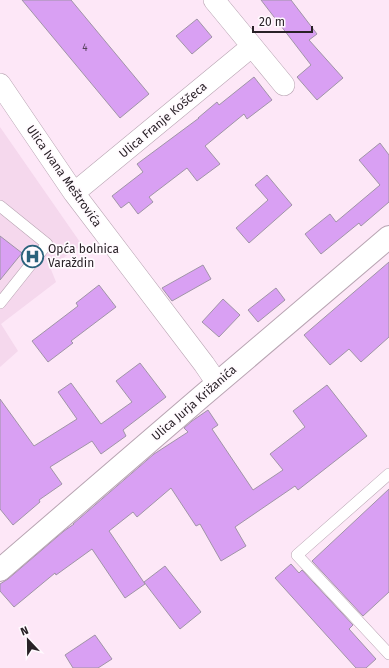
<svg xmlns="http://www.w3.org/2000/svg" width="389" height="668" viewBox="0 0 389 668" font-family="'Fira Sans',sans-serif">
	<style>
		.built { fill: #f5d8ed }
		.building { fill: #d9a0f3; stroke: #a094a7 }
		.lines { fill: none; stroke-linecap: round; stroke-linejoin: round }
		.service-casing { stroke: #b8a4b2; stroke-width: 12 }
		.minor-casing { stroke: #b8a4b2; stroke-width: 22 }
		.tertiary-casing { stroke: #b8a4b2; stroke-width: 24 }
		.service { stroke: #fff; stroke-width: 11 }
		.minor { stroke: #fff; stroke-width: 21 }
		.tertiary { stroke: #fff; stroke-width: 22 }
		.labels { text-anchor: middle; stroke-width: 3.5; stroke-linejoin: round; paint-order: stroke }
		.number-label { font-size: 10px; fill: #55415a }
		.street-label { font-size: 12px; fill: #292127; stroke: #fffafe }
		.poi-label { font-size: 12px; fill: #292127; stroke: #fffafe; text-anchor: start }
	</style>
	<rect width="100%" height="100%" fill="#fde7f7"/>
	<path class="built" d="M0,127L82,245L50,267L56,282L1,324L18,351L0,367Z"/>
	<path class="building" d="M22,0H71L149,94L120,118Z
		M261,0H291L317,34L309,40L343,78L317,100L297,77L311,65Z
		M197,19L212,37L192,54L176,36Z
		M254,77L272,100L247,119L244,114L205,146L220,164L197,181L187,168L149,197L153,202L138,214L129,202L121,208L112,196L143,172L137,164L199,118H198L217,102L219,105Z
		M380,143L389,155V202L361,226L359,223L321,254L305,234L330,214L336,222L380,185L359,160Z
		M267,175L292,205L249,243L236,228L268,200L255,185Z
		M0,236L22,253L0,280Z
		M389,262V337L361,362L349,349L330,365L304,335Z
		M203,265L211,279L172,301L162,288Z
		M99,285L116,307L71,341L73,343L48,362L32,341L78,306L76,303Z
		M276,288L285,300L258,322L248,310Z
		M223,299L240,315L219,337L202,322Z
		M140,363L166,397L123,430L126,436L101,454L92,441L50,467L62,484L39,500L40,502L13,525L0,509V399L34,446L77,419L58,392L71,383L101,424L132,402L116,381Z
		M327,385L367,436L298,490L295,486L235,527L246,546L221,561L200,524L196,526L171,488L137,517L133,512L109,531L145,584L125,598L92,549L56,575L55,573L14,607L0,591V584L8,579L64,531L74,524H73L154,454L188,432L184,428L192,421L208,410L218,425L212,429L253,490L283,470L270,454L305,427L293,411Z
		M389,489V592L363,616L312,561Z
		M291,564L299,573L302,570L353,625L349,629L376,659L366,668H356L275,578Z
		M165,566L201,612L180,629L144,582Z
		M95,635L112,659L98,668H73L65,655Z"/>
	<g class="lines">
		<defs>
			<path id="service" d="M0,206L47,244L0,303
				M389,474L297,555L389,654"/>
			<path id="minor" d="M214,0L284,85
				M0,84L74,193L204,364L217,383
				M74,193L251,47"/>
			<path id="tertiary" d="M0,570L201,397L389,237"/>
		</defs>
		<use href="#service" class="service-casing"/>
		<use href="#minor" class="minor-casing"/>
		<use href="#tertiary" class="tertiary-casing"/>
		<use href="#service" class="service"/>
		<use href="#minor" class="minor"/>
		<use href="#tertiary" class="tertiary"/>
	</g>
	<defs>
		<symbol id="hospital-ring" viewBox="-11 -11 22 22"><circle r="9.5" fill="#fffafe" stroke="#2b627c" stroke-width="1.5"/><path d="M-5-5h3v3.5h4V-5h3V5h-3V1.5h-4V5h-3Z" fill="#2b627c"/></symbol>
	</defs>
	<g fill-rule="evenodd">
		<use href="#hospital-ring" x="20" y="244" width="25" height="25"/>
	</g>
	<g class="labels">
		<g class="number-label">
			<text x="85" y="51">4</text>
		</g>
		<g class="street-label">
			<text transform="translate(163 120) rotate(-40)" y="4">Ulica Franje Koščeca</text>
			<text transform="translate(64 176) rotate(55)" y="4">Ulica Ivana Meštrovića</text>
			<text transform="translate(194 403) rotate(-41)" y="4">Ulica Jurja Križanića</text>
		</g>
		<g class="poi-label">
			<text x="48" y="253">Opća bolnica<tspan x="48" dy="14">Varaždin</tspan></text>
		</g>
	</g>
	<g transform="translate(28 640) rotate(338)" stroke="#fffafe" stroke-width="3" paint-order="stroke">
	<path d="M0-3L7 15L0 10L-7 15Z" fill="#292127"/>
	<text y="-6" font-size="11" font-weight="bold" text-anchor="middle" fill="#292127">N</text>
	</g>
	<path d="M253 26v6h59v-6" fill="none" stroke="#292127" stroke-width="2"/>
	<text x="259" y="26" font-size="12" fill="#292127" stroke="#fffafe" stroke-width="3" paint-order="stroke">20 m</text>
</svg>
